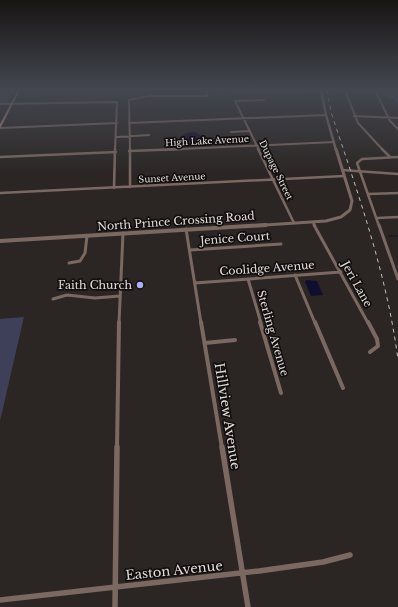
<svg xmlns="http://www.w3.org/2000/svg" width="398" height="607" viewBox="0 0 398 607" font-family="'Libre Baskerville',serif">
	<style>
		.green { fill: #3e405a }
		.water { fill: #100e2e }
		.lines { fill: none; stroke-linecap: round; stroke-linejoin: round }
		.stream { stroke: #100e2e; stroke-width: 1 }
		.minor-far4 { stroke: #7b6860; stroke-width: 2 }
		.minor-far3 { stroke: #7b6860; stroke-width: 2.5 }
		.minor-far2 { stroke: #7b6860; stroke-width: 3 }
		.minor-far1 { stroke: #7b6860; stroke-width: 4 }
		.minor { stroke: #7b6860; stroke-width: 5.5 }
		.tertiary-far2 { stroke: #7b6860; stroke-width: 2.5 }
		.tertiary-far1 { stroke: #7b6860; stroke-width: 3 }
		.tertiary { stroke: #7b6860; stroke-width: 4 }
		.secondary { fill: #ac8c80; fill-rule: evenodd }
		.rail { stroke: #c2bfbd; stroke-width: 1; stroke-dasharray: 4 4; stroke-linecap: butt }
		.poi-dot { fill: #acaffb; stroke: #120f0e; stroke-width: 1.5 }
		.labels { text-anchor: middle; stroke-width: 3.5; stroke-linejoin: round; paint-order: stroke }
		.far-street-label { font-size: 9px; fill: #e0dddb; stroke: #120f0e }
		.street-label { font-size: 11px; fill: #e0dddb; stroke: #120f0e }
		.poi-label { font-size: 11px; fill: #e0dddb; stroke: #120f0e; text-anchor: end }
		.near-street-label { font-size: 13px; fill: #e0dddb; stroke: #120f0e }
	</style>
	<rect width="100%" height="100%" fill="#2b2624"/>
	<path class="green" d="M0,90H14L7,103H0Z
		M230,90H320V93L232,95Z
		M332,90H398V105L393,99L377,94L332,93Z
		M24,317L23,321L0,421V319Z"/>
	<path class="water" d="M195,132L200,135V139C194,143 188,143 182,140L181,136L187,133Z
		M306,280L317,281L323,295L311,296L305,282Z"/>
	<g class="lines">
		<path class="stream" d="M389,236H398"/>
		<path class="minor-far4" d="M346,93L358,123L383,150
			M377,94L390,121L398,129
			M0,104L117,102L115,150
			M354,116L398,118
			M129,123L326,115
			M0,128L117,123
			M231,132L250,131
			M117,137L149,135
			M130,150L129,100L149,96H207L208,90
			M159,150L334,142
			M259,150L235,101L264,100"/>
		<path class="minor-far3" d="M130,149V187
			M258,149L294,223
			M382,149L390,157
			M129,151L182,149
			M0,157L116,152
			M342,170L398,174
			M114,188L115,149
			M0,193L344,176
			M369,194L398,193
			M377,218L398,217
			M313,222L315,226
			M379,226L357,163L362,159L398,157"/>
		<path class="minor-far2" d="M314,225L368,323
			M379,225L398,279
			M186,229L201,323
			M190,250L281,244
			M69,263L80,261L85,253L87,236
			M295,275L315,323
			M248,279L261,323
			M195,283L341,272
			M53,299L67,295L95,298L120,296
			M119,323L123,233"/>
		<path class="minor-far1" d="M201,322L222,448
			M260,322L281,393
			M315,322L343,388
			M368,322L377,339L378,346L370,352
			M205,343L235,340
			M117,448L119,322"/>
		<path class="minor" d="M222,447L248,607
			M0,600L259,571L323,562L350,555
			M115,607L117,447"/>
		<path class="tertiary-far2" d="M321,90L326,115L336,150"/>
		<path class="tertiary-far1" d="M250,226L326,221L341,217L350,210L352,201L336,149"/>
		<path class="tertiary" d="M0,241L266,225"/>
		<path class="secondary" d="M18,90H20L1,127L0,128V124Z"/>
		<path class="rail" d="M327,90L331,112C358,194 387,274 398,360"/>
	</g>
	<linearGradient id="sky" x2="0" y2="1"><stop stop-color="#181514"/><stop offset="0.51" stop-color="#444750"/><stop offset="1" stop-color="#444750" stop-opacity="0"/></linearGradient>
	<rect width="398" height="175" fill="url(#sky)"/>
	<circle class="poi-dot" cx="140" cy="285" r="4"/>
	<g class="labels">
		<g class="far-street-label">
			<text transform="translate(207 141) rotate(-3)" y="3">High Lake Avenue</text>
			<text transform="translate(276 170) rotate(64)" y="3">Dupage Street</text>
			<text transform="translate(172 178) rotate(-3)" y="3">Sunset Avenue</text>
		</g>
		<g class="street-label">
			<text transform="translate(176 221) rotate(-4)" y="4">North Prince Crossing Road</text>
			<text transform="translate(235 238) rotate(-4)" y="4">Jenice Court</text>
			<text transform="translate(267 268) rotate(-4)" y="4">Coolidge Avenue</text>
			<text transform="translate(357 284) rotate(61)" y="4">Jeri Lane</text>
			<text transform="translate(273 333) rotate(74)" y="4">Sterling Avenue</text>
		</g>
		<g class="poi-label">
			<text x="132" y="289">Faith Church</text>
		</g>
		<g class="near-street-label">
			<text transform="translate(228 416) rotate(81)" y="5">Hillview Avenue</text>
			<text transform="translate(174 570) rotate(-6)" y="5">Easton Avenue</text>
		</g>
	</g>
</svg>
